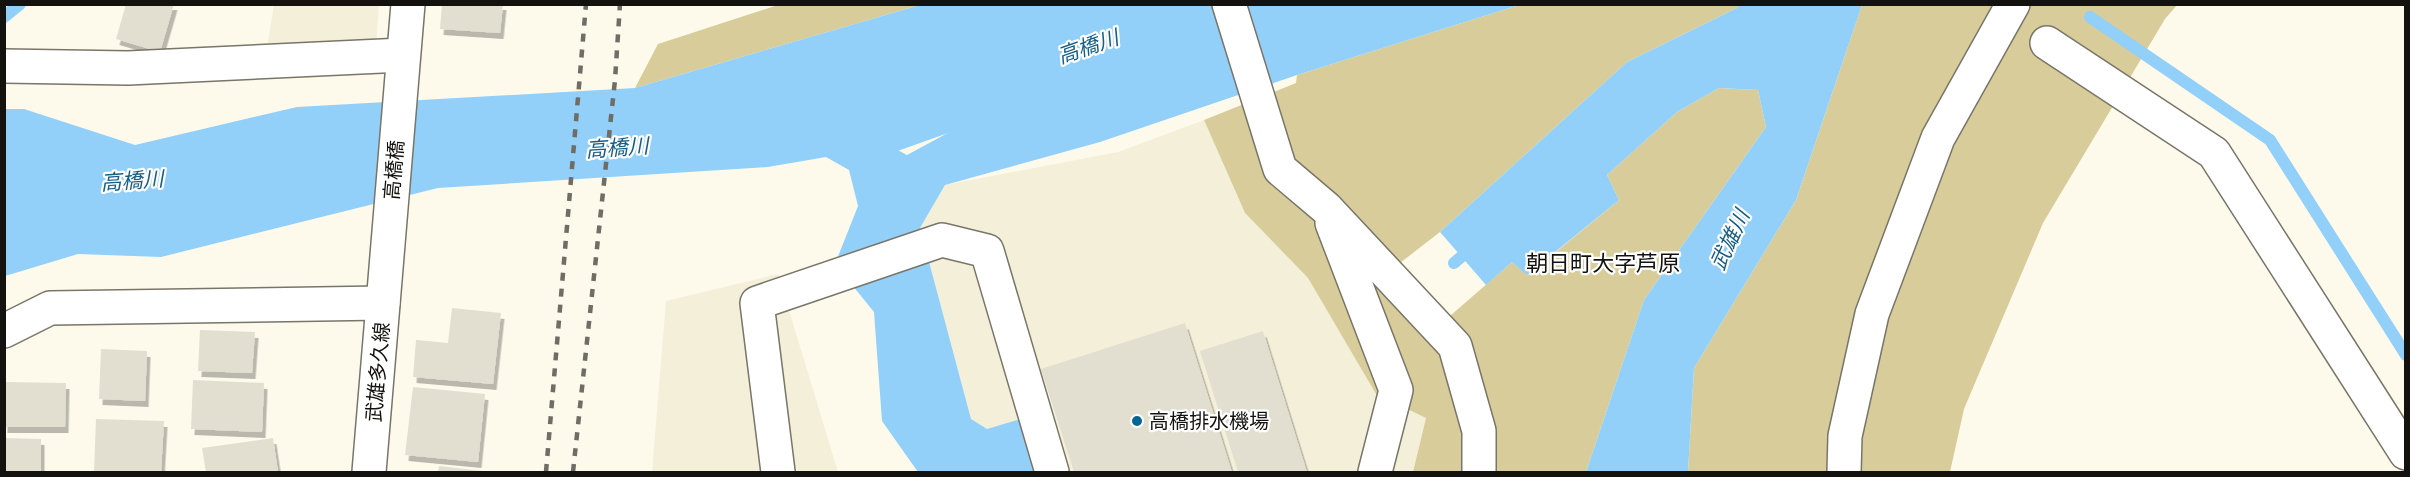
<svg xmlns="http://www.w3.org/2000/svg" width="2410" height="477" viewBox="0 0 2410 477" font-family="Lora,'Noto Sans JP',serif">
	<style>
		.built { fill: #f3efd9 }
		.green { fill: #d8cd9a }
		.water { fill: #92d0f9; fill-rule: evenodd }
		.lines { fill: none; stroke-linecap: round; stroke-linejoin: round }
		.stream { stroke: #92d0f9; stroke-width: 12 }
		.river { stroke: #92d0f9; stroke-width: 69 }
		.building { fill: #e2dfd1; filter: url(#shadow) }
		.minor-casing { stroke: #787569; stroke-width: 36 }
		.major-casing { stroke: #787569; stroke-width: 36 }
		.minor { stroke: #fff; stroke-width: 33 }
		.major { stroke: #fff; stroke-width: 33 }
		.rail { stroke: #6f6d65; stroke-width: 4.5; stroke-dasharray: 8 8; stroke-linecap: butt }
		.poi-dot { fill: #026695; stroke: #fff; stroke-width: 2 }
		.labels { text-anchor: middle; stroke-width: 4.5; stroke-linejoin: round; paint-order: stroke }
		.street-label { font-size: 20px; fill: #13120e; stroke: #fff }
		.poi-label { font-size: 20px; fill: #13120e; stroke: #fff; text-anchor: start }
		.water-label { font-size: 21px; font-style: italic; fill: #165e85; stroke: #fff }
		.quarter-label { font-size: 22px; fill: #13120e; stroke: #fff }
	</style>
	<defs>
		<filter id="shadow"><feDropShadow dx="3.5" dy="6" stdDeviation="0" flood-color="#0004"/></filter>
	</defs>
	<rect width="100%" height="100%" fill="#fdfaec"/>
	<path class="built" d="M274,5H379L376,46L266,53Z
		M1204,120L1245,213L1308,278L1376,394L1426,418L1413,472H1038L987,429L971,420L920,228L945,185L1118,152Z
		M778,274L838,472H652L666,301Z"/>
	<path class="green" d="M778,5H920L635,88L658,44Z
		M1519,5H1739L1737,8L1627,62L1440,232L1400,263L1450,316L1512,262L1528,275L1619,200L1607,175L1677,112L1719,88L1758,90L1766,127L1644,300L1586,472H1413L1426,418L1376,394L1308,278L1245,213L1204,120L1296,83L1297,75Z
		M1862,5H2177L2165,19L2043,223L1964,409L1950,472H1688L1694,368L1796,200Z"/>
	<path class="water" d="M920,5H1519L1297,75L1100,142L945,185L920,228L971,419L987,429L1024,418L1038,472H918L882,421L874,312L835,264L858,206L849,170L826,157L768,167L438,188L161,257L78,254L5,276V109H24L135,145L297,107L635,88ZM1021,57L1044,81L907,155L890,146L995,60Z
		M1739,5H1862L1796,200L1694,368L1688,472H1586L1644,300L1766,127L1758,90L1719,88L1677,112L1607,175L1619,200L1527,275L1512,262L1486,285L1440,232L1627,62L1737,8Z"/>
	<g class="lines">
		<path class="stream" d="M4,17L20,4
			M2090,17L2270,140L2406,355
			M1454,263L1474,246"/>
		<path class="river" d="M862,127L1209,4"/>
	</g>
	<path class="building" d="M126,4H174L160,52L116,39Z
		M442,4H503L500,33L440,29Z
		M452,308L501,313L493,384L413,377L416,340L448,343Z
		M1185,323L1232,472H1074L1041,369Z
		M200,330L255,332L252,373L198,371Z
		M1263,331L1307,472H1238L1200,351Z
		M101,349L147,351L145,401L99,399Z
		M193,380L264,383L262,432L191,429Z
		M4,382L66,383L65,427H4Z
		M413,387L485,394L478,462L405,455Z
		M96,419L164,421L161,472H94Z
		M4,438L41,439V472H4Z
		M273,438L278,472H206L202,448Z
		M439,466L483,471V472H438Z"/>
	<g class="lines">
		<defs>
			<path id="minor" d="M1229,4L1280,169L1326,208L1455,346L1479,431V472
				M2047,43L2214,153L2406,453
				M4,66L128,68L403,55
				M1332,223L1396,390L1375,472
				M4,331L50,308L383,303
				M778,472L757,303L942,240L987,251L1052,472
				M1844,472L1845,436L1872,314L1938,138L2013,4"/>
			<path id="major" d="M369,472L408,4"/>
		</defs>
		<use href="#minor" class="minor-casing"/>
		<use href="#major" class="major-casing"/>
		<use href="#minor" class="minor"/>
		<use href="#major" class="major"/>
		<path class="rail" d="M546,472L586,4
			M573,472L615,80L620,4"/>
	</g>
	<circle class="poi-dot" cx="1137" cy="421" r="6"/>
	<g class="labels">
		<g class="street-label">
			<text transform="translate(394 170) rotate(-85)" y="7">高橋橋</text>
			<text transform="translate(378 372) rotate(-85)" y="7">武雄多久線</text>
		</g>
		<g class="poi-label">
			<text x="1149" y="428">高橋排水機場</text>
		</g>
		<g class="water-label">
			<text transform="translate(1088 47) rotate(-19)" y="7">高橋川</text>
			<text transform="translate(617 148) rotate(-4)" y="7">高橋川</text>
			<text transform="translate(132 181) rotate(-4)" y="7">高橋川</text>
			<text transform="translate(1730 240) rotate(-65)" y="7">武雄川</text>
		</g>
		<g class="quarter-label">
			<text x="1603" y="271">朝日町大字芦原</text>
		</g>
	</g>
	<rect width="2410" height="477" fill="none" stroke="#13120e" stroke-width="12"/>
</svg>
